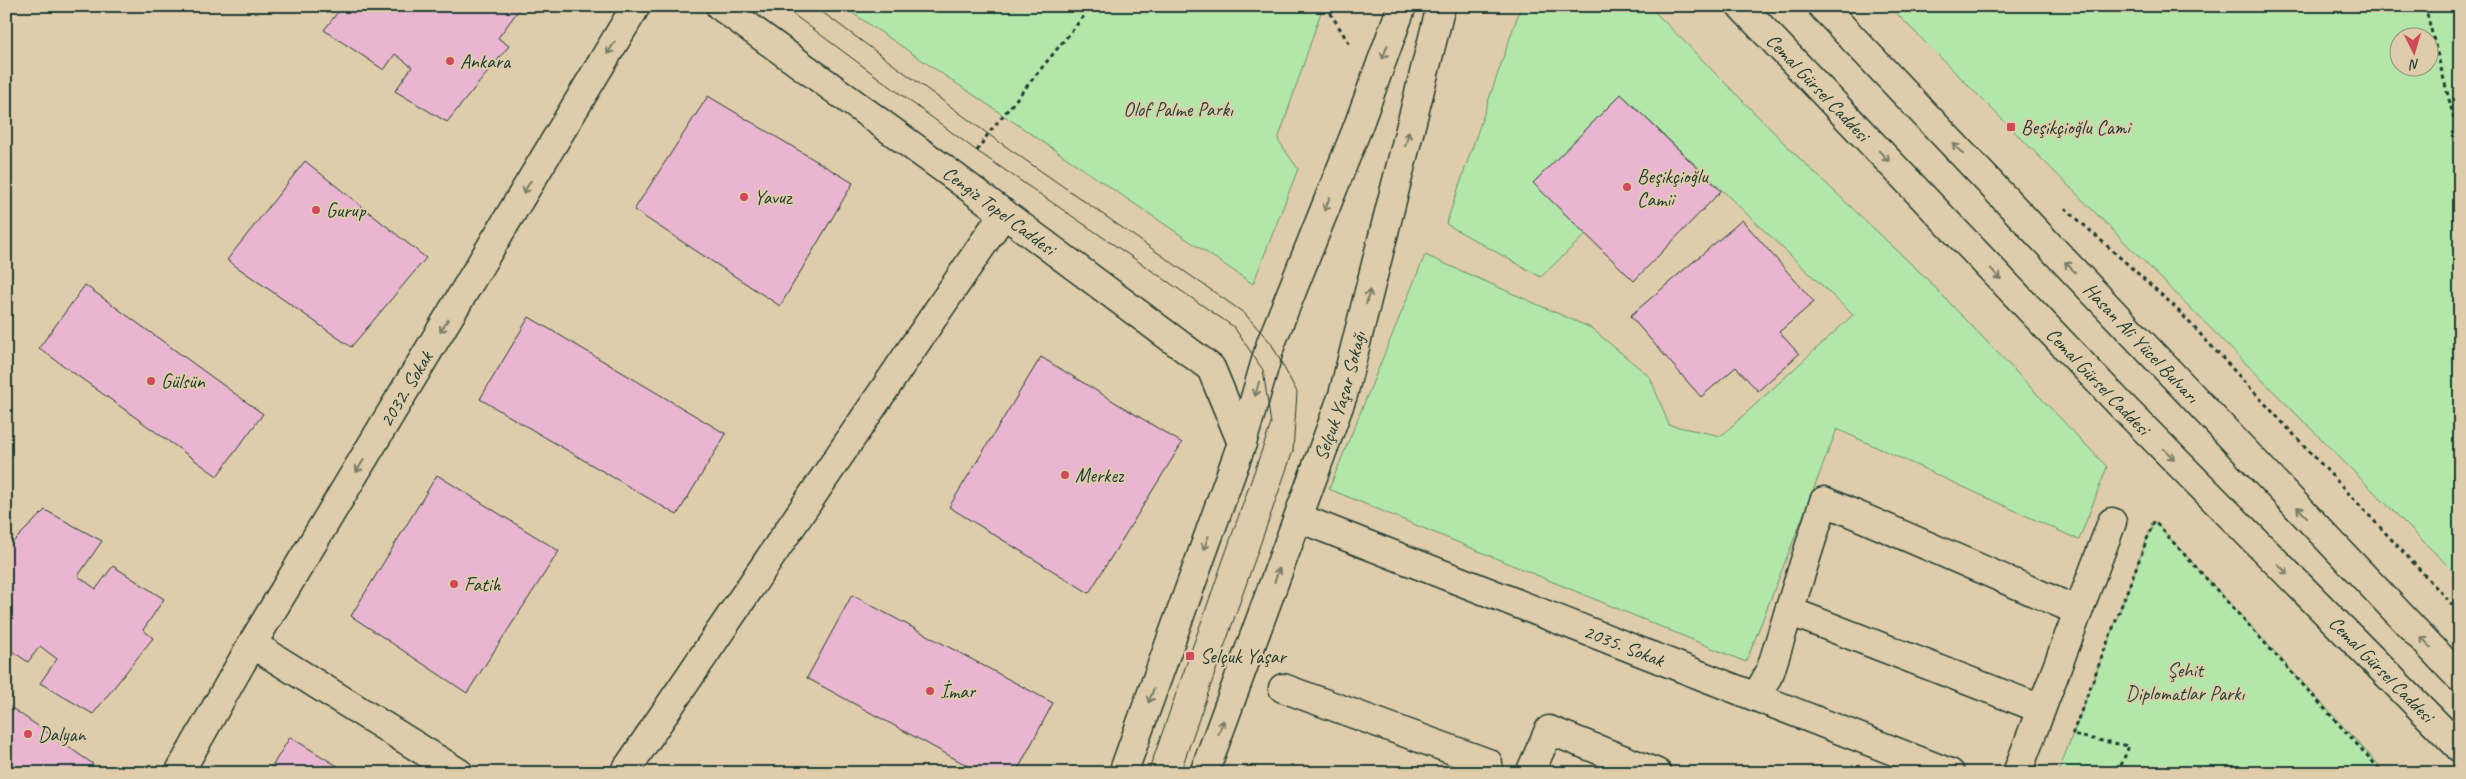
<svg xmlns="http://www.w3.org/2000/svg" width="2466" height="779" viewBox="0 0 2466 779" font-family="Caveat,sans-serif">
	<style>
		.green { fill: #b2e7a9; stroke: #68926e; fill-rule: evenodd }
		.building { fill: #e9b5d1; stroke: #1f3d34 }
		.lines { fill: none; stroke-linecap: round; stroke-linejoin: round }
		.minor-casing { stroke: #1f3d34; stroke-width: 31 }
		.major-casing { stroke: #1f3d34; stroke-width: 31 }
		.path { stroke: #1f3d34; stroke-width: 3; stroke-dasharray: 4 4; stroke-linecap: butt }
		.minor { stroke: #dfccaa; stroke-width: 28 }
		.major { stroke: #dfccaa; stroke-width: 28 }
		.tram { stroke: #1f3d34; stroke-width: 1 }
		.oneway { stroke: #757d69 }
		.poi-dot { fill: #d1495b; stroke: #dfccaa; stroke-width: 2 }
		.labels { text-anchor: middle; stroke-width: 4; stroke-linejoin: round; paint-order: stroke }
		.poi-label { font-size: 20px; fill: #1f3d34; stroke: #dfccaa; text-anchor: start }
		.street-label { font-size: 20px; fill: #1f3d34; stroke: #dfccaa }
		.park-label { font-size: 20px; fill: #26463a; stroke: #dfccaa }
	</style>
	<rect width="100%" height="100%" fill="#dfccaa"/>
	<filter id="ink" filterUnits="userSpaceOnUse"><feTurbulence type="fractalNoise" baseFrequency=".02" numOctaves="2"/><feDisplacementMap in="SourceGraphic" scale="10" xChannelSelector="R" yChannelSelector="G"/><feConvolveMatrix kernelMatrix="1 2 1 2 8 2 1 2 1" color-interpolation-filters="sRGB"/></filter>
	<g filter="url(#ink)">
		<path class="green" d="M842,6H1323L1278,140L1298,169L1253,284Z
			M1521,6H1649L1799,158L1922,274L2107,467L2079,540L1837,429L1746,662L1329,489L1425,255L1591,328L1650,377L1669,425L1721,436L1853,315L1621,94L1534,183L1586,234L1541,277L1446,224Z
			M1889,6H2454L2460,26V578ZM2398,38H2428V68H2398Z
			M2154,521L2386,773H2058Z"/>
		<path class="building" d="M339,6H518L520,8L498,38L509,46L447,122L395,91L412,67L395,54L384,70L324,30L341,8Z
			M1621,94L1721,191L1634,281L1533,183Z
			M708,96L853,183L780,306L634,210Z
			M305,161L426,258L351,347L227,260Z
			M1742,220L1814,302L1779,332L1799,354L1758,391L1736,367L1701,397L1630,316Z
			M85,285L263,414L217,476L39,348Z
			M529,317L726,434L677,515L480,399Z
			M1041,357L1182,443L1089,593L949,507Z
			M437,475L559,551L467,693L351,616Z
			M45,510L102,541L78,576L96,589L113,566L164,599L143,630L153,638L93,714L40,683L57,659L40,646L28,662L6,647V549Z
			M852,595L1053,703L1016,773H981L807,678Z
			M6,704L93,764L87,773H6Z
			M290,737L349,773H268Z"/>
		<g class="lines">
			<defs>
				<g id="minor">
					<path id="s1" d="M720,6L955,177L1211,368L1242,443"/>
					<path id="s2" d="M1299,518L1950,773"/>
					<path d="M1789,611L1824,501L2078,611"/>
					<path d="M252,644L459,773"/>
					<path d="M1283,688L1488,763"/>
					<path d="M1756,697L1770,672L1789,611L2041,709"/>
					<path id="s3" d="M179,773L252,644L636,6"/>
					<path d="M624,773L1004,213"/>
					<path d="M1530,773L1549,730L1657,773"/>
					<path d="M2017,773L2112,522"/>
				</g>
				<g id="major">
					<path id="s4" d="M1741,6L2121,405L2460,748"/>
					<path id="s5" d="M1822,6L2460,678"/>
					<path d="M1123,773L1242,443L1271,343L1357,129L1402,6"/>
					<path id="s6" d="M1204,773L1343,395L1441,6"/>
				</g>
			</defs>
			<use href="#minor" class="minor-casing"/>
			<use href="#major" class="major-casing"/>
			<path class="path" d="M1326,6L1350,45
				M2425,6L2460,142
				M977,151L988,134L1092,6
				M2065,208L2174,306L2460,613
				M2118,773L2129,746L2072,735L2154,521L2383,773"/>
			<use href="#minor" class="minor"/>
			<use href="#major" class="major"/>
			<path class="tram" d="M782,6L977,151L1234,327L1263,370L1271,424L1148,773
				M814,6L988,134L1244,313L1271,343L1297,392L1293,451L1180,773"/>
		</g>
		<defs><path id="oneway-shaft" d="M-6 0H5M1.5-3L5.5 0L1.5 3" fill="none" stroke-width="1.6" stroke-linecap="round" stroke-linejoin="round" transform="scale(1.25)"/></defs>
		<g class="oneway">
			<use href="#oneway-shaft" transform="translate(611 48) rotate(121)"/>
			<use href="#oneway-shaft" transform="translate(1385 52) rotate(110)"/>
			<use href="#oneway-shaft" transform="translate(1407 139) rotate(-76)"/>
			<use href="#oneway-shaft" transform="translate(1958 149) rotate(-134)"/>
			<use href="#oneway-shaft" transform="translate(1884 156) rotate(46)"/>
			<use href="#oneway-shaft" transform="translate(527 187) rotate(121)"/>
			<use href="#oneway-shaft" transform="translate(1327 204) rotate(112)"/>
			<use href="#oneway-shaft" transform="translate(2070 267) rotate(-134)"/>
			<use href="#oneway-shaft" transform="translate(1996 274) rotate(46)"/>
			<use href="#oneway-shaft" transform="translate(1368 297) rotate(-76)"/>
			<use href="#oneway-shaft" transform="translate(444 326) rotate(121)"/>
			<use href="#oneway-shaft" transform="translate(1257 389) rotate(106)"/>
			<use href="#oneway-shaft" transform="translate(2169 454) rotate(45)"/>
			<use href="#oneway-shaft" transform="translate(360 466) rotate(121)"/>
			<use href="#oneway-shaft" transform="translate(2302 512) rotate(-134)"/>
			<use href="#oneway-shaft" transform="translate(1206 543) rotate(110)"/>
			<use href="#oneway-shaft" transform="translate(2283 569) rotate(45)"/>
			<use href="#oneway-shaft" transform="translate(1277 575) rotate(-70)"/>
			<use href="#oneway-shaft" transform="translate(2426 642) rotate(-134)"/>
			<use href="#oneway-shaft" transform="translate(1151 696) rotate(110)"/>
			<use href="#oneway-shaft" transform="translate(1221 727) rotate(-70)"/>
		</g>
	</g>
	<g class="poi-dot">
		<circle cx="450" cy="61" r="5"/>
		<rect x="2006" y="122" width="10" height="10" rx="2.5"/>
		<circle cx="1627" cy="187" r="5"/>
		<circle cx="744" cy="197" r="5"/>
		<circle cx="316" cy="210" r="5"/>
		<circle cx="151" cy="381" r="5"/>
		<circle cx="1065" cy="475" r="5"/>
		<circle cx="454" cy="584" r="5"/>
		<rect x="1185" y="651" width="10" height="10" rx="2.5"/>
		<circle cx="930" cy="691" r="5"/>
		<circle cx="28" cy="734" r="5"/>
	</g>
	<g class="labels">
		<g class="poi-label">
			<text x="460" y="68">Ankara</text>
			<text x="2021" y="134">Beşikçioğlu Cami</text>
			<text x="1637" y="183">Beşikçioğlu<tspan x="1637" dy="23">Camii</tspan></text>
			<text x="754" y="204">Yavuz</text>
			<text x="326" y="217">Gurup</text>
			<text x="161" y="388">Gülsün</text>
			<text x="1075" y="482">Merkez</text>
			<text x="464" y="591">Fatih</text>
			<text x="1200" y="663">Selçuk Yaşar</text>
			<text x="940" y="698">İmar</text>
			<text x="38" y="741">Dalyan</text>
		</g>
		<g class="street-label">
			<text dy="7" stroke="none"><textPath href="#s4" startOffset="112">Cemal Gürsel Caddesi</textPath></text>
			<text dy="7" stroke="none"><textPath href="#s1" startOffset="346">Cengiz Topel Caddesi</textPath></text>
			<text dy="7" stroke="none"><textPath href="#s5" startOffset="464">Hasan Ali Yücel Bulvarı</textPath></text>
			<text dy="7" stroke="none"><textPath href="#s4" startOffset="518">Cemal Gürsel Caddesi</textPath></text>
			<text dy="7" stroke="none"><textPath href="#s3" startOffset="446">2032. Sokak</textPath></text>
			<text dy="7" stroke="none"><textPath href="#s6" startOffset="401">Selçuk Yaşar Sokağı</textPath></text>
			<text dy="7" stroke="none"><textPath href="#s2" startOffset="349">2035. Sokak</textPath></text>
			<text dy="7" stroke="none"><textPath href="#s4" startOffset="922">Cemal Gürsel Caddesi</textPath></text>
		</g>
		<g class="park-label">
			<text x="1178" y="116">Olof Palme Parkı</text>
			<text x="2185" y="677">Şehit<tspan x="2185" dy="23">Diplomatlar Parkı</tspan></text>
		</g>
	</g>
	<rect width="2466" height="779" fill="none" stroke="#dfccaa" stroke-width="25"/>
	<rect x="12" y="12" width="2441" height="754" fill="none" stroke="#1f3d34" stroke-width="2" filter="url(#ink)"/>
	<g transform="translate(2414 52) rotate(175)"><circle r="24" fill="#dfccaa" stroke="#92937b"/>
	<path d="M0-4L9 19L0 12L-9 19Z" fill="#d1495b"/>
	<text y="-8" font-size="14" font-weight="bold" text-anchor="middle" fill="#1f3d34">N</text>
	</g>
</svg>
